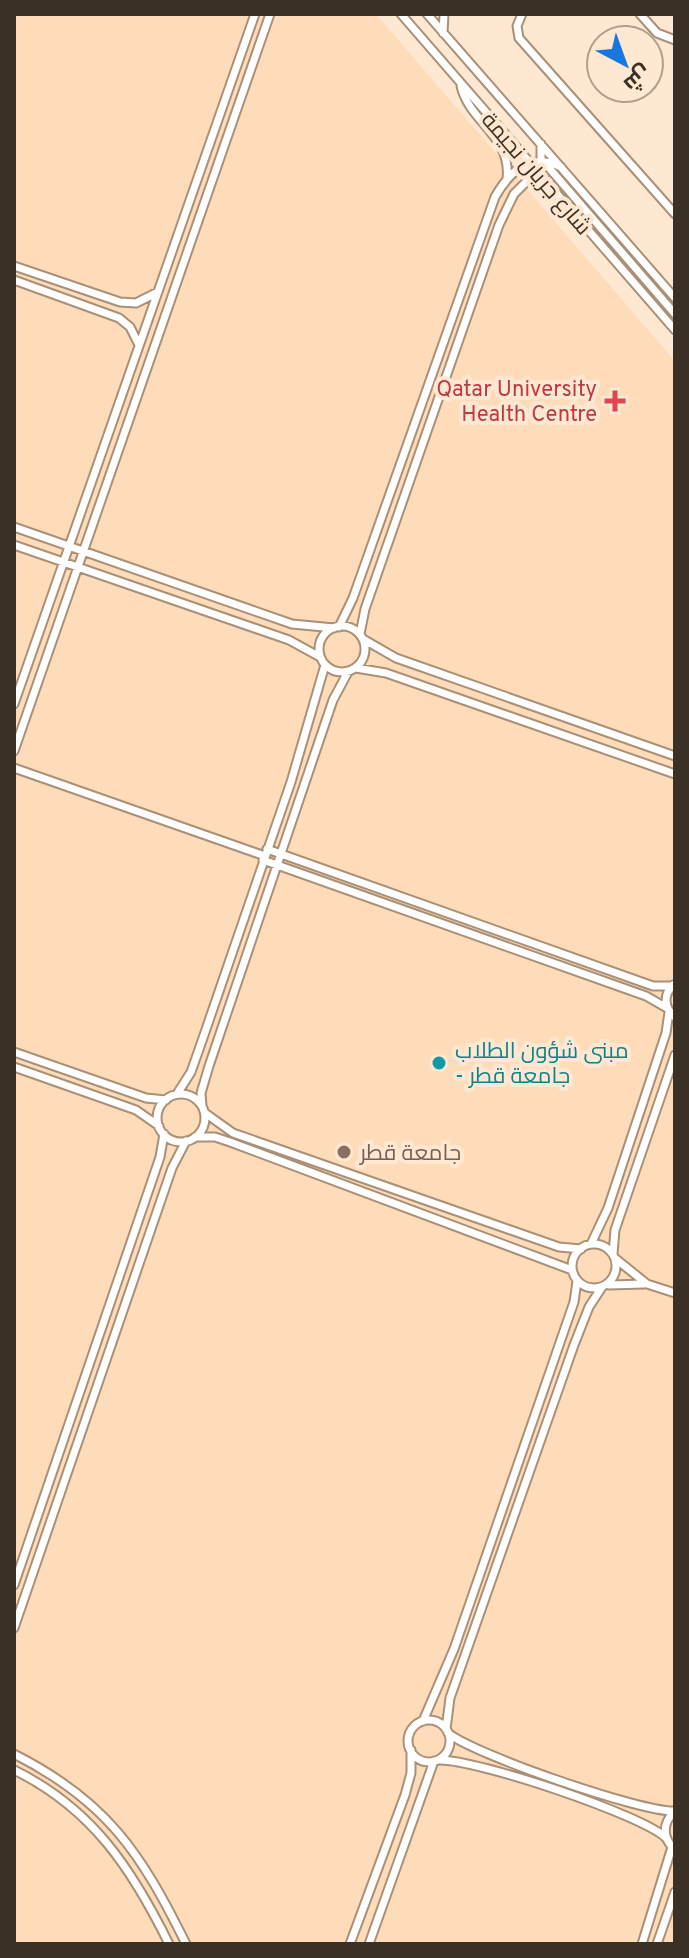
<svg xmlns="http://www.w3.org/2000/svg" width="689" height="1958" viewBox="0 0 689 1958" font-family="Overpass,Cairo,sans-serif">
	<style>
		.built { fill: #fedcba }
		.lines { fill: none; stroke-linecap: round; stroke-linejoin: round }
		.minor-casing { stroke: #aa9077; stroke-width: 11 }
		.minor { stroke: #fff; stroke-width: 7 }
		.health-dot { fill: #e0444e; stroke: #ffe8d2; stroke-width: 3 }
		.culture-dot { fill: #0f9aa8; stroke: #ffe8d2; stroke-width: 3 }
		.education-dot { fill: #8d6e63; stroke: #ffe8d2; stroke-width: 3 }
		.labels { text-anchor: middle; stroke-width: 8; stroke-linejoin: round; paint-order: stroke }
		.street-label { font-size: 22px; fill: #3b3025; stroke: #ffe8d2 }
		.health-label { font-size: 22px; fill: #be3a42; stroke: #ffe8d2; text-anchor: end }
		.culture-label { font-size: 22px; fill: #0d838f; stroke: #ffe8d2; text-anchor: start }
		.education-label { font-size: 22px; fill: #785e54; stroke: #ffe8d2; text-anchor: start }
	</style>
	<rect width="100%" height="100%" fill="#ffe8d2"/>
	<path class="built" d="M14,14H376L675,361V1944H14Z"/>
	<g class="lines">
		<defs>
			<path id="minor" d="M401,14L675,330
				M427,14L675,298
				M522,14L517,26L519,38L675,214
				M640,14L657,33L675,40
				M443,33L444,14
				M461,86C469,122 512,136 507,179
				M544,162L675,314
				M14,266L120,302L136,303L158,292
				M14,280L119,318L130,327L139,345
				M14,527L292,624L334,628
				M14,545L289,640L320,657
				M319 649a23 23 0 1 1 46 0a23 23 0 1 1-46 0Z
				M339,627L353,598L495,197C510,170 531,153 561,167
				M360,634L365,609L499,225L514,194L541,167V144
				M363,639L396,658L675,756
				M356,668L386,673L675,774
				M14,704L255,14
				M14,751L270,14
				M14,768L265,856
				M267,849L653,986H671
				M263,860L646,996L667,1008
				M673,985C663,995 664,1008 675,1017
				M14,1052L146,1098L166,1100
				M14,1067L136,1110L159,1126
				M177,1094L191,1072L203,1038L291,782L325,665
				M157 1118a24 24 0 1 1 48 0a24 24 0 1 1-48 0Z
				M202,1106L201,1093L209,1066L333,700L348,672
				M205,1113L233,1133L559,1247L581,1249
				M195,1137H215L230,1142L572,1270
				M572 1266a22 22 0 1 1 44 0a22 22 0 1 1-44 0Z
				M591,1244L608,1208L666,1033L669,1012
				M613,1254L615,1230L675,1055
				M616,1259L647,1284L675,1293
				M609,1285L644,1284
				M14,1585L160,1157L164,1134
				M14,1628L172,1168L186,1141
				M408 1741a21 21 0 1 1 42 0a21 21 0 1 1-42 0Z
				M423,1721L454,1649L574,1302L577,1281
				M446,1729L450,1698L574,1345L589,1307L602,1287
				M448,1733C473,1754 643,1813 675,1811
				M14,1754C107,1801 141,1853 186,1944
				M438,1760C473,1758 643,1815 666,1838
				M14,1770C92,1808 132,1869 169,1944
				M675,1811C662,1823 662,1838 675,1850
				M350,1944L405,1795L411,1773V1750
				M369,1944L434,1761
				M642,1944L672,1847
				M657,1944L675,1892"/>
		</defs>
		<use href="#minor" class="minor-casing"/>
		<use href="#minor" class="minor"/>
	</g>
	<path class="health-dot" d="M611 389h8v8h8v8h-8v8h-8v-8h-8v-8h8z"/>
	<circle class="culture-dot" cx="439" cy="1063" r="8"/>
	<circle class="education-dot" cx="344" cy="1152" r="8"/>
	<g class="labels">
		<g class="street-label">
			<text transform="translate(537 173) rotate(49)" y="8">شارع جريان نجيمة</text>
		</g>
		<g class="health-label">
			<text x="597" y="396">Qatar University<tspan x="597" dy="25">Health Centre</tspan></text>
		</g>
		<g class="culture-label">
			<text x="455" y="1058">مبنى شؤون الطلاب<tspan x="455" dy="25">- جامعة قطر</tspan></text>
		</g>
		<g class="education-label">
			<text x="360" y="1160">جامعة قطر</text>
		</g>
	</g>
	<rect width="689" height="1958" fill="none" stroke="#3b3025" stroke-width="32"/>
	<g transform="translate(625 64) rotate(139)"><circle r="38" fill="#ffe8d2" stroke="#b19e8d" stroke-width="2"/>
	<path d="M0-6L14 30L0 20L-14 30Z" fill="#1876df"/>
	<text y="-12" font-size="22" font-weight="bold" text-anchor="middle" fill="#3b3025">ش</text>
	</g>
</svg>
